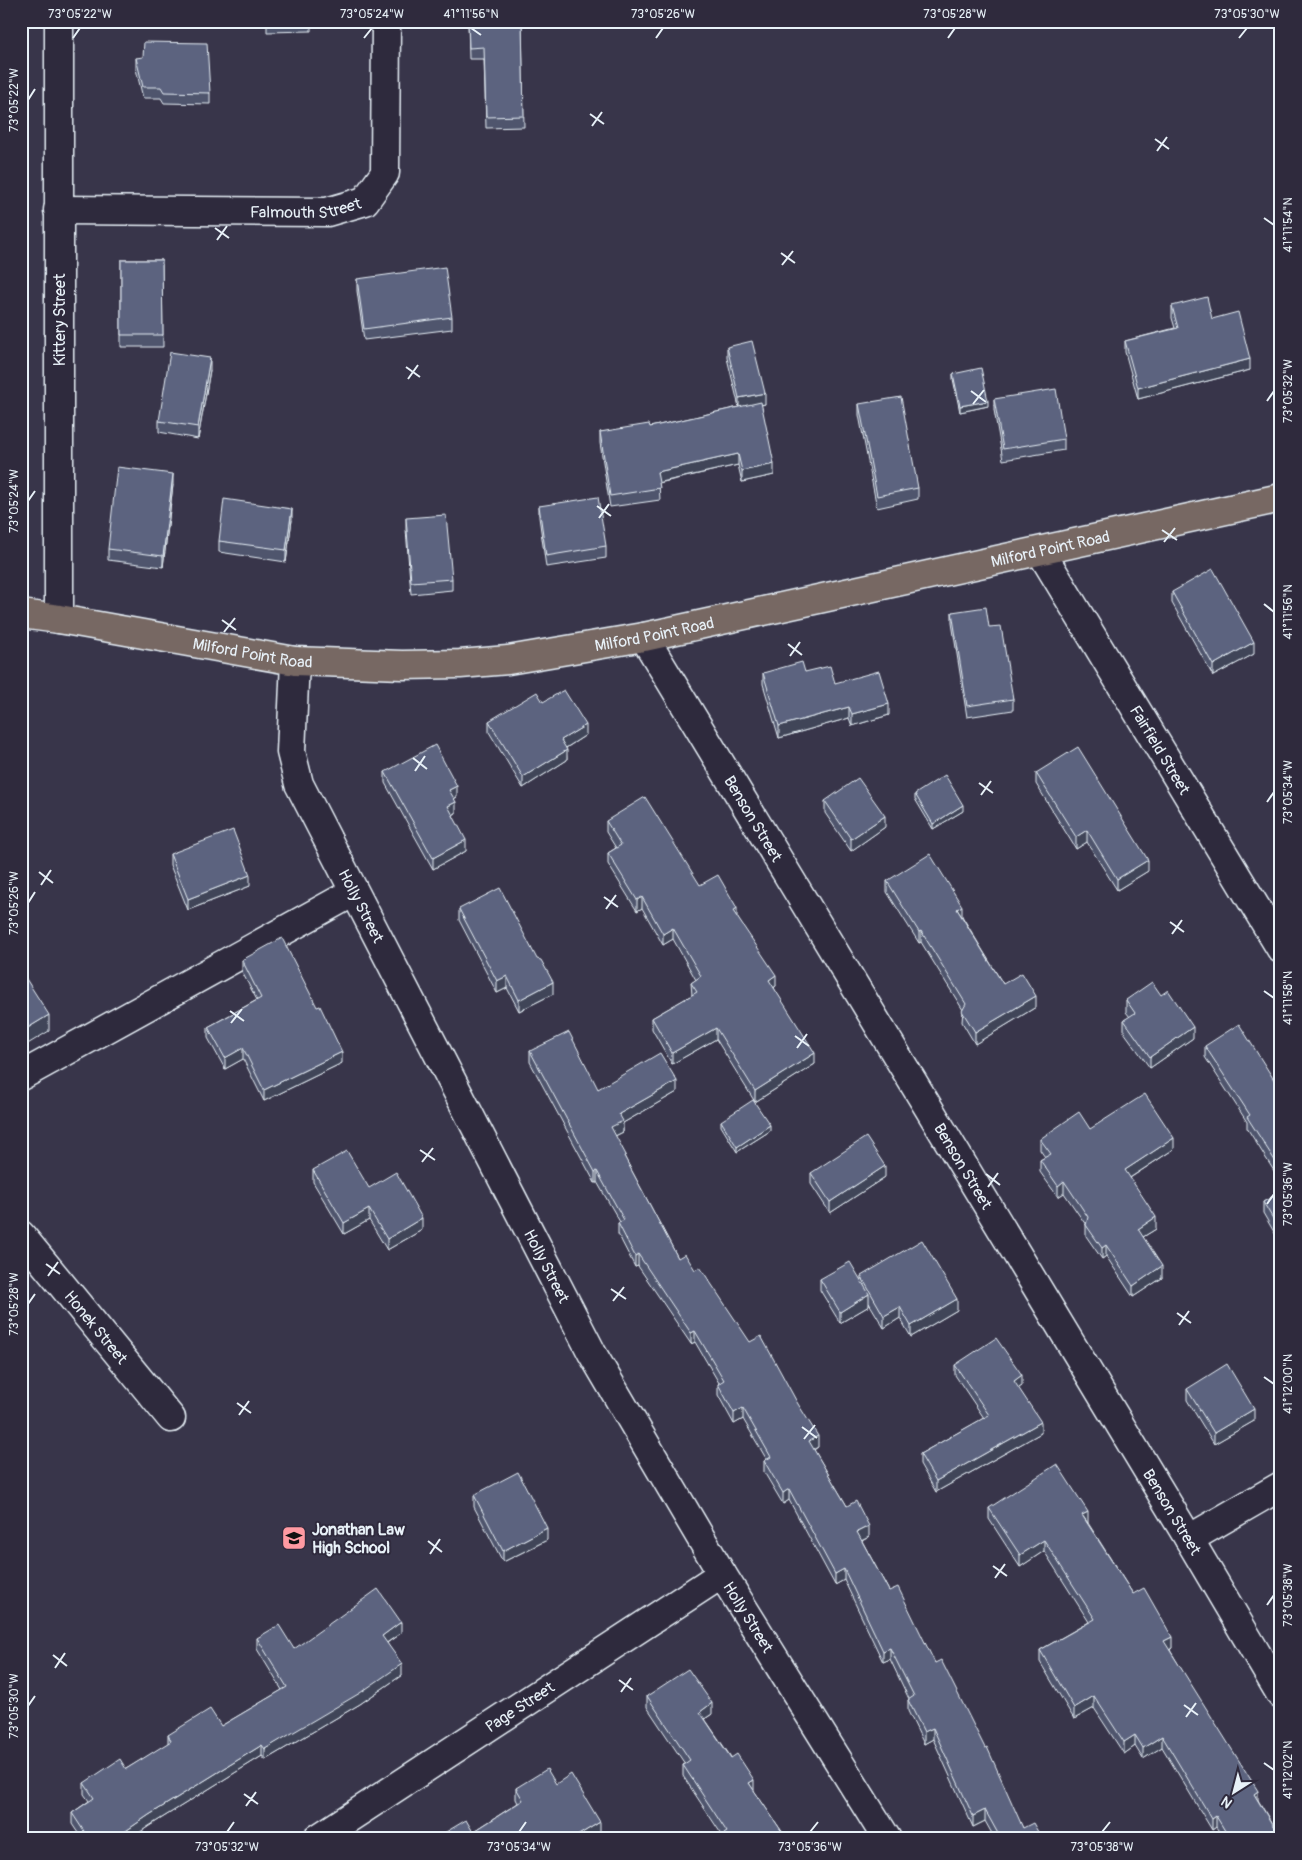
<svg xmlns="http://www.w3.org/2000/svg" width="1302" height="1860" viewBox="0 0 1302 1860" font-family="Pangolin,sans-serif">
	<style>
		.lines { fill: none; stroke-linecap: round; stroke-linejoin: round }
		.minor-casing { stroke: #e8f1f8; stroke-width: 31 }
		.major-casing { stroke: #e8f1f8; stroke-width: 31 }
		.minor { stroke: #2f2a3d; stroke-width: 28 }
		.major { stroke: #776864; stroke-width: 28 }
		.wall { fill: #4f556d; stroke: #e8f1f8 }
		.shaded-wall { fill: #404559; stroke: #e8f1f8 }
		.building { fill: #5c637f; stroke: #e8f1f8 }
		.ticks { fill: none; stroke: #e8f1f8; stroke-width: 2 }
		.labels { text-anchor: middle; stroke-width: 4; stroke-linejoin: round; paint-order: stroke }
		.street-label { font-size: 16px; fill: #e8f1f8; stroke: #2f2a3d }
		.poi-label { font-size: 16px; font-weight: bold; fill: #e8f1f8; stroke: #2f2a3d; text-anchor: start }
		.neatline { fill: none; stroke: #e8f1f8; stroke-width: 2 }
		.ticks-label { font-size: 12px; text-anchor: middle; fill: #e8f1f8 }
	</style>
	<rect width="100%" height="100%" fill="#38354a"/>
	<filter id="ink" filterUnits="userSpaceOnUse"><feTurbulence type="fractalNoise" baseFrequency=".02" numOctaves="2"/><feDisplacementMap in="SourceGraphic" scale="10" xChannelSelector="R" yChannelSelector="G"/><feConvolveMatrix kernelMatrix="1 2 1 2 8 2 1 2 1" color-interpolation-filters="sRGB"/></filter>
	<g filter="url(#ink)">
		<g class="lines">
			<defs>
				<g id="minor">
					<path id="s1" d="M58,210L327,212L365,201L385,173L386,21"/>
					<path id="s2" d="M1041,552L1281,949"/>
					<path d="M59,619V21"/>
					<path id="s3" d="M644,637L1189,1539L1281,1695"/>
					<path id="s4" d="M295,661L291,752L299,784L592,1353L722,1574L887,1839"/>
					<path d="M21,1076L354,892"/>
					<path id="s5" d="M21,1235L171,1418"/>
					<path d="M1189,1539L1281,1486"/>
					<path id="s6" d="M317,1839L722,1574"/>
				</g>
				<g id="major">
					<path id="s7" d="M21,614L59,619L295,661L402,665L460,664L508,660L644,637L1281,498"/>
				</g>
			</defs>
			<use href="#minor" class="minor-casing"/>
			<use href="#major" class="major-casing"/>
			<use href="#minor" class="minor"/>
			<use href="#major" class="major"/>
		</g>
		<path class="wall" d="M267,21H311V31L267,32Z
			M468,21H522L524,127L486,128L484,59H469Z
			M136,58L210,93V104L164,103L161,98H143L136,69Z
			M121,260H162L163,347H121Z
			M357,279L452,317V329L364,340L357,291Z
			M1172,306L1212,319L1250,370L1138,399L1125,352V341L1175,328L1172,318Z
			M727,347L765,404L761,405L774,475L742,482L738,465L659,483L660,500L610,507L600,443V432L650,427L739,407L727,358Z
			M210,370L198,439L159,432V421Z
			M953,374L988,406L960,412L953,379Z
			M994,399L1064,439V450L1003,460L994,410Z
			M859,404L918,488V499L877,508L859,415Z
			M173,485L163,567L108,560V549Z
			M539,506L606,546V558L546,567L539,517Z
			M406,518L452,579V590L411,594L406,529Z
			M292,520L286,562L219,552V541Z
			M1172,592L1254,654L1213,676L1172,603Z
			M952,612L989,627L1013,699V710L967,717L952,623Z
			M805,672L835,683L889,715L852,726L849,718L779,738L763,684V673Z
			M543,702L586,735L566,748L567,760L523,788L489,732V721Z
			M385,772L457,797L454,799L456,813L453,815L466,851L433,869L385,783Z
			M1036,773L1148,871L1117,890L1087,842L1076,849L1036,784Z
			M915,794L963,811L933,829L915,799Z
			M825,801L885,827L851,851L825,813Z
			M606,821L700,885L737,917L776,986L774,988L815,1064L755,1102L716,1039L672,1064L652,1029V1018L692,995L691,983L696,980L673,939L663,945L642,908L637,911L608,864V853L616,848L606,832Z
			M170,854L250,886L188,910L170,865Z
			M887,881L962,916L1003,984L1036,1007L975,1044L962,1022L963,1010L921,942L919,943L887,892Z
			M459,909L553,994L519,1011L507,988L497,993L459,920Z
			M242,960L342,1063L264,1101L243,1059L225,1069L208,1038V1027L257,1000L242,972Z
			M1126,1000L1193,1038L1150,1068L1124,1032V1020L1130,1017L1126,1012Z
			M1205,1046L1281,1091V1182L1247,1128V1122L1205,1057Z
			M530,1051L598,1089L677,1092L623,1123V1132L615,1136L626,1160L678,1258L818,1447L814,1450L847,1506L869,1537L862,1541L889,1591L935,1663L1023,1828L1042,1839H995L985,1821L973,1827L933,1739L924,1744L908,1711V1700L909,1699L890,1659L883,1662L844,1580L835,1585L789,1500L783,1504L764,1472V1461L767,1460L743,1419L734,1424L718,1395V1384L719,1383L695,1342L691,1344L638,1266L635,1267L618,1234V1223L620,1222L597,1182L595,1183L530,1062Z
			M721,1121L770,1131L737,1152L721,1126Z
			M1090,1129L1174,1149L1130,1178L1156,1229L1143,1237L1162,1278L1133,1297L1106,1256L1102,1259L1086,1236V1225L1064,1193L1058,1197L1040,1172V1160L1045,1157L1040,1150V1139Z
			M313,1170L369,1188L422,1230L387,1250L369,1220L344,1234L313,1182Z
			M811,1173L885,1177L830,1213L811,1184Z
			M1281,1192V1244L1263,1213V1202Z
			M861,1276L957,1310L911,1337L900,1318L884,1328L869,1303V1306L840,1323L820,1290V1279L861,1280Z
			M955,1365L1022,1386L1018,1388L1041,1433L936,1492L920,1464V1454L984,1418L955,1375Z
			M1187,1389L1254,1421L1214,1444L1187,1400Z
			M474,1495L547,1540L503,1562L474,1507Z
			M989,1508L1088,1523L1133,1594L1172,1648L1170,1650L1281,1839H1224L1216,1827L1212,1830L1162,1747L1143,1759L1135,1746L1124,1754L1094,1708L1074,1719L1040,1662V1650L1089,1622L1044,1551L1020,1567L989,1519Z
			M401,1633L387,1643L402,1675L360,1704L265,1760L262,1756L149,1826L130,1839H82L72,1824V1813L89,1801L84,1794V1783L126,1769L168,1744V1735L221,1726L282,1690L257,1649V1638L294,1649Z
			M647,1696L712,1714L705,1719L787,1839L722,1835L683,1776V1765L685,1764L647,1707Z
			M556,1784L600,1833L591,1839H436L473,1832L518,1803L516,1799V1788Z"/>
		<path class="shaded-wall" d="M210,358V370L198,439V427Z
			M1250,359V370L1138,399V388Z
			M765,393V404L739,410V398Z
			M988,401V406L960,412V406Z
			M738,454V465L657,483V472Z
			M774,464V475L742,482V471Z
			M173,474V485L163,567V556Z
			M292,509V520L286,562V550Z
			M1254,642V654L1213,676V665Z
			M889,704V715L852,726V714Z
			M849,707V718L779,738V726Z
			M586,725V735L561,751V740Z
			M567,750V760L523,788V777Z
			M457,786V797L449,801V790Z
			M456,802V813L448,817V806Z
			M963,805V811L933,829V824Z
			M885,816V827L851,851V839Z
			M1087,830V842L1076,849V837Z
			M466,840V851L433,869V858Z
			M1148,860V871L1117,890V879Z
			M250,875V886L188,910V899Z
			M642,897V908L637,911V900Z
			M962,906V917L957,909Z
			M737,908V919L733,911Z
			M673,928V939L663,945V934Z
			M921,931V942L919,943V932Z
			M776,975V986L769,991V980Z
			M507,976V988L497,993V981Z
			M553,982V994L519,1011V1000Z
			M1036,996V1007L975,1044V1032Z
			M49,1015V1031L21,1048V1032Z
			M1193,1027V1038L1150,1068V1057Z
			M716,1028V1039L672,1064V1053Z
			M243,1048V1059L225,1069V1058Z
			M342,1052V1063L264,1101V1090Z
			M815,1053V1064L755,1102V1091Z
			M677,1081V1092L623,1123V1132L611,1138V1127L619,1114Z
			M770,1125V1131L737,1152V1147Z
			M1174,1138V1149L1125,1181V1170Z
			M885,1166V1177L830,1213V1202Z
			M597,1171V1182L595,1183V1172Z
			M1064,1181V1193L1058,1197V1186Z
			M369,1209V1220L344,1234V1223Z
			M1156,1217V1229L1138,1240V1229Z
			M422,1218V1230L387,1250V1239Z
			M1106,1245V1256L1102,1259V1248Z
			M638,1254V1266L635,1267V1256Z
			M1162,1266V1278L1133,1297V1286Z
			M869,1294V1306L840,1323V1312Z
			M957,1299V1310L911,1337V1326Z
			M900,1307V1318L884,1328V1316Z
			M695,1331V1342L691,1344V1333Z
			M1022,1375V1386L1014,1391V1381Z
			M743,1408V1419L734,1424V1413Z
			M1254,1409V1421L1214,1444V1433Z
			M1041,1422V1433L936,1492V1481Z
			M818,1436V1447L809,1452V1441Z
			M789,1489V1500L783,1504V1493Z
			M1088,1512V1523L1082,1515Z
			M869,1526V1537L857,1543V1532Z
			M547,1528V1540L503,1562V1551Z
			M1044,1540V1551L1020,1567V1555Z
			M844,1569V1580L835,1585V1574Z
			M401,1622V1633L382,1646V1636Z
			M1172,1637V1648L1164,1653V1641Z
			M890,1648V1659L883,1662V1651Z
			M402,1664V1675L360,1704L265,1760V1749Z
			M1094,1696V1708L1074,1719V1708Z
			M712,1703V1714L700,1722V1712Z
			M933,1728V1739L924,1744V1732Z
			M1135,1735V1746L1124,1754V1742Z
			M1162,1736V1747L1143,1759V1748Z
			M262,1745V1756L149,1826L130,1839H114L149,1815Z
			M754,1780V1791L749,1783Z
			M1258,1791V1802L1254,1794Z
			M985,1810V1821L973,1827V1816Z
			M1216,1816V1827L1212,1830V1819Z
			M600,1822V1833L591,1839H572Z"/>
		<path class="building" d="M468,21H522L524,116L486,117L484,47L469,48Z
			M144,42L207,43L210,93L164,92L161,87H143L136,58L143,57Z
			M121,260H162L163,335H121Z
			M445,267L452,317L364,329L357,279Z
			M1207,297L1212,319L1238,312L1250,359L1138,388L1125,341L1178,328L1172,306Z
			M752,341L765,393L739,398L727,347Z
			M170,352L210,358L198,427L159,421Z
			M981,368L988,401L960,406L953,374Z
			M1056,389L1064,439L1003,449L994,399Z
			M901,397L918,488L877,496L859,404Z
			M761,402L774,464L742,471L738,454L657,472L660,488L610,496L600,432L649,424L650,427Z
			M117,467L173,474L163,556L108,549Z
			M598,497L606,546L546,556L539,506Z
			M224,499L292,509L286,550L219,541Z
			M446,515L452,579L411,582L406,518Z
			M1213,569L1254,642L1213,665L1172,592Z
			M986,607L989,627L1001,626L1013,699L967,706L952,612Z
			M802,662L805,672L830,666L835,683L879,671L889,704L852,714L849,707L779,726L763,673Z
			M564,690L586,725L561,740L567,750L523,777L489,721L537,692L543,702Z
			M435,745L457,786L449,790L456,802L448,806L466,840L433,858L385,772Z
			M1078,747L1148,860L1117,879L1087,830L1076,837L1036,773Z
			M945,775L963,805L933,824L915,794Z
			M858,778L885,816L851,839L825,801Z
			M645,797L700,885L718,875L737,908L733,911L776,975L769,980L815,1053L755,1091L716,1028L672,1053L652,1018L697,992L691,983L701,976L673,928L663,934L642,897L637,900L608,853L621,845L606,821Z
			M233,830L250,875L188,899L170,854Z
			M930,854L962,906L957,909L1003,984L1022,973L1036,996L975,1032L962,1011L966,1004L921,931L919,932L887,881Z
			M500,888L537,959L541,960L553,982L519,1000L507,976L497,981L459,909Z
			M282,938L317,1007L320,1006L342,1052L264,1090L243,1048L225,1058L208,1027L261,998L242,960Z
			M21,971L49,1015L21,1032Z
			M1152,982L1161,995L1168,990L1193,1027L1150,1057L1124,1020L1135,1013L1126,1000Z
			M1239,1024L1281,1091V1170L1247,1117L1250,1115L1205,1046Z
			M569,1032L598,1089L660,1053L677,1081L619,1114L623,1121L611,1127L626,1155L624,1156L678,1258L685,1254L695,1270L700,1267L750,1342L761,1336L798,1404L818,1436L809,1441L847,1506L856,1501L869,1526L857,1532L889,1591L898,1587L935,1663L941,1660L985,1748L987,1747L1023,1828L1033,1823L1042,1839H1001L985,1810L973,1816L933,1728L924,1732L908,1700L914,1696L890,1648L883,1651L844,1569L835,1574L789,1489L783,1493L764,1461L771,1457L743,1408L734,1413L718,1384L724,1380L695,1331L691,1333L638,1254L635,1256L618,1223L624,1220L597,1171L595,1172L530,1051Z
			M1145,1094L1174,1138L1125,1170L1156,1217L1138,1229L1162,1266L1133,1286L1106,1245L1102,1248L1086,1225L1088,1217L1064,1181L1058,1186L1040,1160L1051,1154L1040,1139L1079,1112L1090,1129Z
			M753,1100L770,1125L737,1147L721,1121Z
			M866,1137L885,1166L830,1202L811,1173Z
			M347,1151L369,1188L396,1172L422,1218L387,1239L369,1209L344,1223L313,1170Z
			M1281,1192V1232L1263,1202Z
			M922,1240L957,1299L911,1326L900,1307L884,1316L861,1276Z
			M850,1262L869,1294L840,1312L820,1279Z
			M996,1338L1022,1375L1014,1381L1041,1422L936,1481L920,1454L989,1415L955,1365Z
			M1227,1364L1254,1409L1214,1433L1187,1389Z
			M1057,1464L1088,1512L1082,1515L1133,1594L1144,1588L1172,1637L1164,1641L1258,1791L1254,1794L1281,1839H1230L1216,1816L1212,1819L1162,1736L1143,1748L1135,1735L1124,1742L1094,1696L1074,1708L1040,1650L1095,1619L1044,1540L1020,1555L989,1508Z
			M518,1472L547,1528L503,1551L474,1495Z
			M378,1589L401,1622L382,1636L402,1664L360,1693L265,1749L262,1745L149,1815L114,1839H89L72,1813L94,1798L84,1783L120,1759L126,1769L171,1741L168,1735L210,1709L221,1726L287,1687L257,1638L279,1625L294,1649Z
			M688,1669L712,1703L700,1712L731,1758L737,1754L754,1780L749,1783L787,1839H716L727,1832L683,1765L690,1760L647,1696Z
			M547,1769L556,1784L571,1774L600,1822L572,1839L436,1838L466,1820L473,1832L523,1800L516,1788Z"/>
	</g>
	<path class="ticks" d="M471,28L481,35M73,38L80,28M364,38L372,28M656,38L663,28M948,38L955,28M1239,38L1247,28M28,100L35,89M590,114L604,124M592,126L602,112M1155,139L1169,149M1157,151L1167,137M1264,218L1274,225M215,228L229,238M217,240L227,226M781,253L795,263M782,265L793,251M406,367L420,377M408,379L418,365M971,391L986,402M1267,401L1274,391M973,404L984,390M28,501L35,491M597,506L611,516M599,518L609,504M1162,530L1177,540M1164,542L1175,528M1264,604L1274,612M222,620L236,630M224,632L235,618M788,644L802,655M790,656L800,642M413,758L427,769M415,771L425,756M979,783L993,793M981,795L991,781M1267,802L1274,792M39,872L53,883M41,885L51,870M604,897L618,907M28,903L35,892M606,909L616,895M1170,922L1184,932M1172,934L1182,920M1264,991L1274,998M230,1011L244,1021M231,1023L242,1009M795,1036L809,1046M797,1048L807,1034M420,1150L435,1160M422,1162L433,1148M986,1174L1000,1185M988,1187L998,1173M1267,1204L1274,1194M46,1264L60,1274M48,1276L58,1262M611,1289L626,1299M613,1301L624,1287M28,1304L35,1294M1177,1313L1191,1323M1179,1325L1189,1311M1264,1377L1274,1384M237,1403L251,1413M239,1415L249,1401M802,1427L817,1438M804,1439L815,1425M428,1541L442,1552M430,1554L440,1539M993,1566L1007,1576M995,1578L1005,1564M1267,1605L1274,1595M53,1655L67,1666M55,1668L65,1653M619,1680L633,1690M621,1692L631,1678M1184,1705L1198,1715M28,1706L35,1696M1186,1717L1196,1703M1264,1763L1274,1770M244,1794L258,1804M246,1806L256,1792M227,1832L234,1822M519,1832L526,1822M810,1832L818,1822M1102,1832L1110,1822"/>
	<defs>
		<symbol id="school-square" viewBox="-11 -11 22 22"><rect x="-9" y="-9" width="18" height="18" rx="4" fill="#ff9aa2" stroke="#2f2a3d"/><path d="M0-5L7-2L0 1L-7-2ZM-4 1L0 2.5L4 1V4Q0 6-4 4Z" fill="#111"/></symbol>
	</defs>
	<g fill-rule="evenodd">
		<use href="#school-square" x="280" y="1524" width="28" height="28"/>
	</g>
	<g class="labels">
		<g class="street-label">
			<text dy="6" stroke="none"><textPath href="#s1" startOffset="248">Falmouth Street</textPath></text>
			<text transform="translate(59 320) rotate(-90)" y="6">Kittery Street</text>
			<text dy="6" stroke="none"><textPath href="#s7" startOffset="1045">Milford Point Road</textPath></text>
			<text dy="6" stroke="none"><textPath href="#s7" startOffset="640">Milford Point Road</textPath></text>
			<text dy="6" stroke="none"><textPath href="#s7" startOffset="235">Milford Point Road</textPath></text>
			<text dy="6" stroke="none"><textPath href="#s2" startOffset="231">Fairfield Street</textPath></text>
			<text dy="6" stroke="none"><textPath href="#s3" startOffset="212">Benson Street</textPath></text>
			<text dy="6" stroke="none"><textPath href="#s4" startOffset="261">Holly Street</textPath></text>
			<text dy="6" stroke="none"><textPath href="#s3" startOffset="618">Benson Street</textPath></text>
			<text dy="6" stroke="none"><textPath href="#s4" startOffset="666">Holly Street</textPath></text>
			<text dy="6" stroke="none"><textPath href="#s5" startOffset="119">Honek Street</textPath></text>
			<text dy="6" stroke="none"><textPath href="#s3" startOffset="1022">Benson Street</textPath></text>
			<text dy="6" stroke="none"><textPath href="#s4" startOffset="1071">Holly Street</textPath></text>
			<text dy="6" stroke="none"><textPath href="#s6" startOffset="242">Page Street</textPath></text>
		</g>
		<g class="poi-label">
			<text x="312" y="1535">Jonathan Law<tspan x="312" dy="18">High School</tspan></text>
		</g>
	</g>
	<rect width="1302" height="1860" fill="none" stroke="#2f2a3d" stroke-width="55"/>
	<g transform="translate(1234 1792) rotate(216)" stroke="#2f2a3d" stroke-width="4" paint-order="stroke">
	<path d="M0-4L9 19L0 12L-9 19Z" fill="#e8f1f8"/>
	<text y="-8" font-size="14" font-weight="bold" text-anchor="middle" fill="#e8f1f8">N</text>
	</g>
	<rect x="28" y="28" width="1246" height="1804" class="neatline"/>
	<g class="ticks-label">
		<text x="80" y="18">73°05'22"W</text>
		<text x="372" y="18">73°05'24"W</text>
		<text x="471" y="18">41°11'56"N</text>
		<text x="663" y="18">73°05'26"W</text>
		<text x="955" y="18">73°05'28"W</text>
		<text x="1247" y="18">73°05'30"W</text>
		<text transform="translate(14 100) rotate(-90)" y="4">73°05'22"W</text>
		<text transform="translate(1288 225) rotate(-90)" y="4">41°11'54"N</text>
		<text transform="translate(1288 391) rotate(-90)" y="4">73°05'32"W</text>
		<text transform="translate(14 501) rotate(-90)" y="4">73°05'24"W</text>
		<text transform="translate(1288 612) rotate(-90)" y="4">41°11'56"N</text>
		<text transform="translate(1288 792) rotate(-90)" y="4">73°05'34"W</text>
		<text transform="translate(14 903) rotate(-90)" y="4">73°05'26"W</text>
		<text transform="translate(1288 998) rotate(-90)" y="4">41°11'58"N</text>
		<text transform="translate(1288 1194) rotate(-90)" y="4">73°05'36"W</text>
		<text transform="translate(14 1304) rotate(-90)" y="4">73°05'28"W</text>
		<text transform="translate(1288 1384) rotate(-90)" y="4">41°12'00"N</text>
		<text transform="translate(1288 1595) rotate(-90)" y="4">73°05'38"W</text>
		<text transform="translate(14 1706) rotate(-90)" y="4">73°05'30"W</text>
		<text transform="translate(1288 1770) rotate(-90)" y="4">41°12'02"N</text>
		<text x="227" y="1851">73°05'32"W</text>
		<text x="519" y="1851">73°05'34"W</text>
		<text x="810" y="1851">73°05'36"W</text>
		<text x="1102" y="1851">73°05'38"W</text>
	</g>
</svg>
